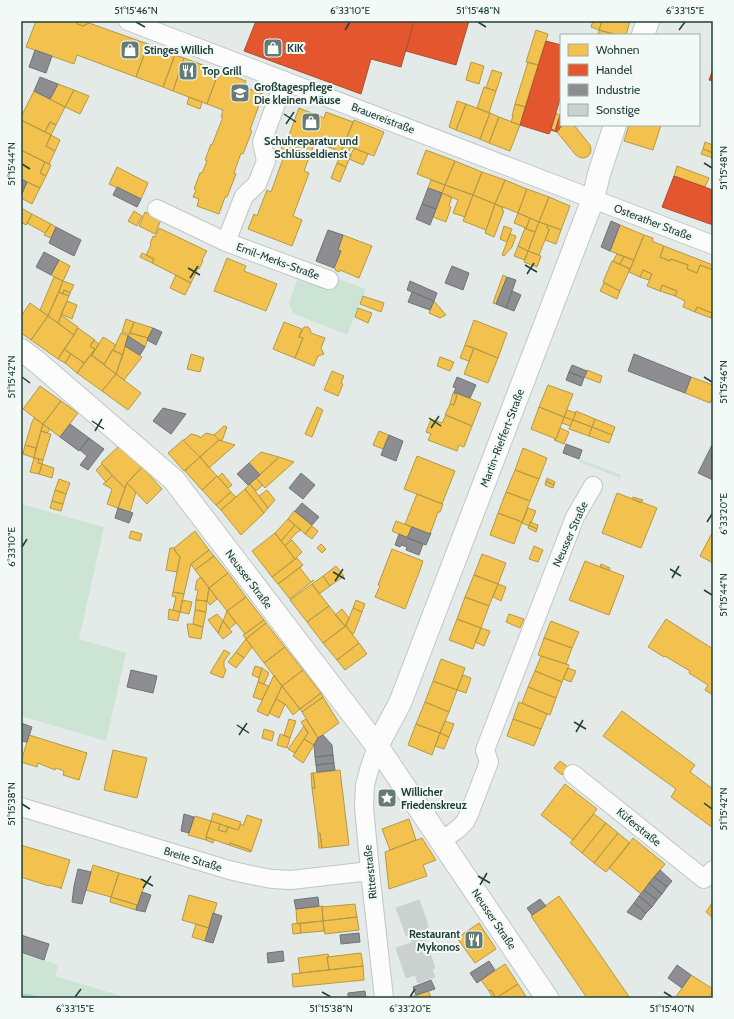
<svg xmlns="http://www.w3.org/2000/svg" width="734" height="1019" viewBox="0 0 734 1019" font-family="Cabin,sans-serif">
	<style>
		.green { fill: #cce4d4 }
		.water { fill: #a1d3dc }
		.homes { fill: #f2c14e; stroke: #b39a47 }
		.shops { fill: #e4572e; stroke: #a95031 }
		.industry { fill: #8d8d92; stroke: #6c7677 }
		.building { fill: #cbd1cf; stroke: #cdd3d0 }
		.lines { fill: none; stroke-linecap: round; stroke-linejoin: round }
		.street-casing { stroke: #c1c7c5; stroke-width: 20 }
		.secondary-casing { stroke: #bfc8c5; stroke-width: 24 }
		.street { stroke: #fbfcfb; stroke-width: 18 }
		.secondary { stroke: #fbfcfb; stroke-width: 22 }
		.ticks { fill: none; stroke: #204038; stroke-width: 1.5 }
		.labels { text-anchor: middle; stroke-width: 4; stroke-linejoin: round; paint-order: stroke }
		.poi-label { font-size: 11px; font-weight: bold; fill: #204038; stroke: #f2f9f6; text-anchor: start }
		.street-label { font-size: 11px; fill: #204038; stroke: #f2f9f6 }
		.neatline { fill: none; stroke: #204038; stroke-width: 1.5 }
		.ticks-label { font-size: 10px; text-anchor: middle; fill: #204038 }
	</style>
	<rect width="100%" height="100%" fill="#e4eae7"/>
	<path class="green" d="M333,277L366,289L347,335L293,313L289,303L298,278Z
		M580,459L621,475L619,480L618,477L579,462Z
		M21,504L104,527L79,639L126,653L106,741L21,716Z
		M21,952L58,965L55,976L128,998H45L28,994H21Z"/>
	<path class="water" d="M21,994H28L45,998H21Z"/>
	<path class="homes" d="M36,21H76L77,24L83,26L89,23L148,44L136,77L77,55L74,64L26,47Z
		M76,21H84L89,23L83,26L77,24Z
		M593,21H602L599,30L591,27Z
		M602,21H630L626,35H617L599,30Z
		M536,30L548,34L538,65L526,62Z
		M599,30L617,35H598Z
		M148,44L175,55L163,87L136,77Z
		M175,55L184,58L173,91L163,87Z
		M184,58L219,71L207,104L173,91Z
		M471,62L484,66L479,84L466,80Z
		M528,62L538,65L525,107L515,104Z
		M492,70L502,73L496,91L486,88Z
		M219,71L246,81L244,87L263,94L250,130L252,131L243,154L241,153L234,173L236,174L227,197H225L219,214L197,206L199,199L193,197L196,190L194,189L200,173H202L207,161L205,160L211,144L212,145L223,117H221L223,110L207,104Z
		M58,84L74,90L65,107L50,99Z
		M484,87L496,91L489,113L477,108Z
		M74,90L89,96L80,114L65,107Z
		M34,91L65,107L56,125L50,122L45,132L21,120V117Z
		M189,97L202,102L200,109L187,104Z
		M457,101L466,104L456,130L449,127Z
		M466,104L490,113L480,139L456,130Z
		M515,104L525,107L520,125L511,122L513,116H512Z
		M299,108L324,118L326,112L353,122L341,152L315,142L304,171L309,173L293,216L302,220L292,246L248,229L254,214L257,216L267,190L271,192L284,156L279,154L284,142L286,143Z
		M490,113L499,117L489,143L480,139Z
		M556,113L560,115L555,131L551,129Z
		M499,117L520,125L510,151L489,143Z
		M21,120L51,135L46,146L55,151L49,164L21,150Z
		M354,120L384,132L374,156L351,147L348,153L351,155L346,167L337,163Z
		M50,122L56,125L51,135L45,132Z
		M562,125H574L590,145L591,150L590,154L587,157L583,158L579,157L575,154L557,132Z
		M629,125H661L653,150L624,141Z
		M51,135L60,140L55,151L46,146Z
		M705,142L713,145V153L703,149Z
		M354,148L368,154L363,165L349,159Z
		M703,149L713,153V158L701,154Z
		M21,150L45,162L40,173L46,176L40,188L21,179Z
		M426,150L455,161L445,185L417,174Z
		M455,161L482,172L473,195L445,185Z
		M45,162L51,165L46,176L40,173Z
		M337,163L346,167L340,182L331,178Z
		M677,166L709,178L705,187L674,176Z
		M117,167L148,183L141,199L109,184Z
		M482,172L505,180L495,204L473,195Z
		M431,180L445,185L442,193L428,188Z
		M505,180L527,189L518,213L495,204Z
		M27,182L40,188L32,204L21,198V196Z
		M445,185L473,195L465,217L453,213L458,200L442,193Z
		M527,189L549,197L539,222L518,213Z
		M442,193L452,197L449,206L451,207L446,222L433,217Z
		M473,195L495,204L486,230L463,221Z
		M549,197L570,206L561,230L539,222Z
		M495,204L503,208L502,211H504L494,237L485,233Z
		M21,208L32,214L26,225L21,222Z
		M134,211L142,216L137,226L128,221Z
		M145,212L161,220L155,234L139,226Z
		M518,213L530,218L526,228L514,223Z
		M32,214L51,224L45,233L27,223Z
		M530,218L539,222L535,232L526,229Z
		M539,222L548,225L547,228L549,229V230L539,255L528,251Z
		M51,224L56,227L51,238L44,235Z
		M548,225L561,230L556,244L545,240L549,230V229L547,228Z
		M620,225L644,235L634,260L610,251Z
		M504,226L512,229L507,242L500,239Z
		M159,228L207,251L202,260L203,261L199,269L198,268L191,283L152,263L154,259L146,255L151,245L150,244L153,236L155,237Z
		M525,228L535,232L528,251L518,246Z
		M510,234L516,236L512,247L504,256L502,255Z
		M343,235L372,246L359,278L340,270L339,272L335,270L336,269L334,268L341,251L338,250Z
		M644,235L653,238L652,241L664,246L660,257L670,261L671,259L688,265L687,269L697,273L700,265L713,270V319L711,318L712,313L697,307L695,312L683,307L685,301L675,296L677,291L662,285L660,291L647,286L652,274L643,270L640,277L629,272Z
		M518,246L528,251L525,260L514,256Z
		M664,246L713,265V270L700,265L697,273L687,269L688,265L671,259L670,261L660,257Z
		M528,251L541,256L537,267L524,262Z
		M142,253L154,259L152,263L140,257Z
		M617,254L624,257L620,264L613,261Z
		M624,257L634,260L630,269L620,264Z
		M227,258L246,266L244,271L277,284L266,311L214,291Z
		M59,260L70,266L63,281L51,275Z
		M612,261L630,269L620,291L603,282Z
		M643,270L652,274L649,280L640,277Z
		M176,275L191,283L185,295L170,288Z
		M503,275L507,277L496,304L493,303Z
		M54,277L63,281L48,316L40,310Z
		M63,281L74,285L70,293L64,290L63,294L59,292Z
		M604,283L620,291L617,299L600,291Z
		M662,285L677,291L675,296L660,291Z
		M64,290L70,293L69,296L63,294Z
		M59,292L69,296L58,323L48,316Z
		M363,296L384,303L381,312L360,304Z
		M67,301L77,305L72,319L61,314Z
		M434,301L446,315L440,318L429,313Z
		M30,303L48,316L31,340L21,333V316Z
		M697,307L712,313L711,318L695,312Z
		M358,308L372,313L368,323L355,317Z
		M61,315L78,327L74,335L58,323Z
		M48,316L74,335L58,359L31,340Z
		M126,319L134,322L129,335L122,332Z
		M474,320L507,333L498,358L465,345Z
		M134,322L153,328L148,338L130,333Z
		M284,322L302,329L299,337L303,338L295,358L273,349Z
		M304,327H308L310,329L311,333L325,338L321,348L324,354L318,356L314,366L295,358L303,338L299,337Z
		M78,328L95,340L90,346L95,349L84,363L64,349L74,335Z
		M121,333L128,336L123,355L113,350Z
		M130,333L148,338L145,347L128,336Z
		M103,337L116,345L104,364L92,355Z
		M94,340L99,344L92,355H91L95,349L90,346Z
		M465,345L474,348L469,361L460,358Z
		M125,346L142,357L124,380L116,374Z
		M474,348L498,358L488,383L464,374Z
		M64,349L71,354L65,363L58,359Z
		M112,350L123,355L116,374L104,365Z
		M71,354L84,363L77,373L65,363Z
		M191,354L204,358L200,372L187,369Z
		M91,355L116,374L102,391L77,373Z
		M440,357L454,362L450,371L437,366Z
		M587,370L602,376L600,383L584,377Z
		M332,371L344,376L341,383L343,384L338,396L324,390Z
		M116,374L141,393L128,410L102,391Z
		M691,377L713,385V396L710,403L685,393Z
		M548,385L573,394L564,417L539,407Z
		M40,386L61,401L43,424L23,409Z
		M454,392L481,403L472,426L445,415L450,404L454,405L457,395L453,393Z
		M453,393L457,395L454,405L450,404Z
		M61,401L78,413L60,437L43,424Z
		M317,407L323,410L312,437L305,434Z
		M539,407L564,417L556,439L531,429Z
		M567,410L576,413L573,420L564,417Z
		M576,411L595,419L592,427L573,420Z
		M446,415L472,426L464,447L459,445L457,451L428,440L431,434L426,432L431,419L442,423Z
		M564,417L573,420L570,426L562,423Z
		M34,418L43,424L36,448L25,445L32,422Z
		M595,419L615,427L612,435L592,427Z
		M573,420L592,427L589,436L569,429Z
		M43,424L50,429L47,433L41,431Z
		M224,426L227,427L222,441L219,440L214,435Z
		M592,427L612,435L609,443L589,436Z
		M560,428L569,432L564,444L554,440L555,439H556Z
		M41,431L51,434L43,460L34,458Z
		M379,431L389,435L383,449L373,445Z
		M206,433L214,435L219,440L200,457L183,440H184L191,434L199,436L200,438Z
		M183,440L200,457L184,471L168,453Z
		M219,440L235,445L209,468L200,457Z
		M25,445L36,448L34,458L23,454Z
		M120,445L142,467L127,483L125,488L101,463Z
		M523,448L547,458L539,479L515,470Z
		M261,452L279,457L260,475L249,463Z
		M417,456L455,471L442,504L404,489Z
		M200,457L217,476L202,490L185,471Z
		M279,457L294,462L265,488L256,478Z
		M34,458L39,459L38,463L42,464L39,474L30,472Z
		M39,459L43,460L42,464L38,463Z
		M42,464L54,468L52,478L39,474Z
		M102,464L112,476L106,482L96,470Z
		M142,467L162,489L147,504L127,483Z
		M515,470L539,479L530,501L506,492Z
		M222,473L232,485L228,488L218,477Z
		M112,476L125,488L118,508L107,504L112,489L103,484Z
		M217,476L231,492L216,505L202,490Z
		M256,478L263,485L256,491L250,484Z
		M547,478L555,482L554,485L546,481Z
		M59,479L70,483L66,494L55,490Z
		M546,481L554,485L553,488L545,485Z
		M127,483L136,492L130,512L118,508Z
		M250,484L268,508L264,513L245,489Z
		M245,489L264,513L241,535L221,510Z
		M55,490L66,494L63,504L52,501Z
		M267,490L275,500L268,508L259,496Z
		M231,492L236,497L221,510L216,505Z
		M506,492L530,501L522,522L498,513Z
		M617,493L657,508L641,548L602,533Z
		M417,494L443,504L440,512H438L430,534L405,524Z
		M633,497L643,500L641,503L632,499Z
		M52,501L63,504L61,511L50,508Z
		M528,508L536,511L531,523L530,522L529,526L522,523Z
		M294,511L312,525L305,534L288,519Z
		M498,513L522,522L514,544L490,535Z
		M288,519L295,525L281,541L275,533Z
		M396,521L412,527L407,538L392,531Z
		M530,522L538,525L537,529L529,525Z
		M295,525L301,530L296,533L285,546L281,541Z
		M529,525L537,529L536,532L528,528Z
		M312,526L318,531L312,539L305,534Z
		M131,531L142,534L140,541L129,538Z
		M195,531L209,550L191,564L184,594L173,592L180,557L175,551V550L174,548Z
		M713,531V563L700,556Z
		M275,533L295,559L272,577L252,551Z
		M292,540L302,552L295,559L285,546Z
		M321,544L326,549L322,553L317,548Z
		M534,546L543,550L538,562L529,559Z
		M170,548H174L175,550V551L180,557L177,572L166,570Z
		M392,549L423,561L420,570L405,609L375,597L380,586L378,585Z
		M209,550L214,556L195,570L191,564Z
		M482,554L506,563L498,584L474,575Z
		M214,556L228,573L209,588L195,570Z
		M297,558L303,565L278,584L272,577Z
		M585,561L624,576L609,615L569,600Z
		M601,564L610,568L609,570L600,567Z
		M303,565L300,568L311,582L314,580L290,599L278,584Z
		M336,566L344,576L330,586L323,576Z
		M228,573L246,597L227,611L209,588Z
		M474,575L498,584L489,606L465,597Z
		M323,576L330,586L319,594L312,584Z
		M201,577L209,588L207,601L196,600L198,590H195L197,580Z
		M312,584L329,606L307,622L290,600Z
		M498,584L506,587L501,601L493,597Z
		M209,588L217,599L210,605L207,601Z
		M173,592L184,594L180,612L173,610L176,597L172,596Z
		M246,597L264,620L245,634L227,611Z
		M465,597L489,606L481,628L457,619Z
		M182,600L192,602L189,614L180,612Z
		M196,600L207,601L206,612L195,610Z
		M356,600L365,604L362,612L353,608Z
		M329,606L345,626L323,643L307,622Z
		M353,608L362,612L354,633L352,634L346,626Z
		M169,609L180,612L178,621L168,619Z
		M342,609L349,618L345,626L335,615Z
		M195,610L206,612L203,627L193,624Z
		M227,611L236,623L229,629L223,621Z
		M217,614L223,621L218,633L208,620Z
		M509,614L524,619L520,628L506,622Z
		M457,619L481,628L473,649L449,640Z
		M666,619L713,649V695L705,690L708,685L689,673L690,671L665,656L664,657L648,647Z
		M264,620L266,623L246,639L243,635Z
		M223,621L232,632L223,639L218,633Z
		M551,621L579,632L572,648L544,638Z
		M266,623L285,647L264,663L246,639Z
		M187,624H193L203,627L201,639L189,637Z
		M346,626L359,643L337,660L323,643Z
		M481,628L490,631L484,646L475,642Z
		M544,638L572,648L566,664L538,655Z
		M246,639L252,647L244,658L236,652Z
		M359,643L367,654L345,670L337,660Z
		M285,647L303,670L282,686L264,663Z
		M224,650L230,653L224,661V667L226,670L223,678L210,673Z
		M236,652L244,658L236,668L228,662Z
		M541,656L569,665L562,682L535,671Z
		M441,659L465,668L457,690L433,681Z
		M255,666L262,668L259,678L252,675Z
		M262,668L269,673L264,684L258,682Z
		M568,668L576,671L571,682L563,679Z
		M303,670L321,693L300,709L282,686Z
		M535,671L562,682L556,698L528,687Z
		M274,675L282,686L268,716L257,711Z
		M463,675L471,678L466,693L457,690Z
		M433,681L457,690L449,712L425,702Z
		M258,682L269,686L262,700L253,697Z
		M282,686L300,709L293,715L285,704L276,699Z
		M528,687L556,698L550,715L522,703Z
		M321,693L323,697L302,712L300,709Z
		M323,697L339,723L318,738L302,712Z
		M276,699L285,704L279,718L269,713Z
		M425,702L449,712L440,733L416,724Z
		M519,702L547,714L541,729L513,719Z
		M622,711L695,765L690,772L713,789V828L671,797L676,789L603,736Z
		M289,719L296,721L290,738L284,735Z
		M306,719L318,738L314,745L304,739L308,733L301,722Z
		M513,719L541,729L534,746L507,736Z
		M445,721L454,724L449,737L440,733Z
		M416,724L440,733L432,755L408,745Z
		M304,726L308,733L295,753L288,749Z
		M264,729L274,732L272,741L262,738Z
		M440,733L449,737L444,749L435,746Z
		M280,734L290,738L287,748L277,745Z
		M29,735L87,753L79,780L63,775L64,771L56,768L55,770L38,763L37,767L21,762Z
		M304,739L314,745L303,763L293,756Z
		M113,750L147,758L137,798L104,790Z
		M560,761L568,767L562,775L554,768Z
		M340,770L349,845L322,848L320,833L318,834L312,788H315L313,773Z
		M311,773H313L315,788H312Z
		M565,784L597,809L573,840L541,815Z
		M213,813L241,822L238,830L211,821Z
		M594,814L606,823L582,853L570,843Z
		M247,815L262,820L251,852L250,850L230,843L229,845L206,837L211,821L220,824L218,830L226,832L228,827L238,830L241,824L243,826Z
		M195,816L211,821L206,837H207L206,840L188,835Z
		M409,819L416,840L390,850L382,829Z
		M606,823L618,833L594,863L582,853Z
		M220,824L228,827L226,832L218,830Z
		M320,833L322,848H319L318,834Z
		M618,833L630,843L606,872L594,863Z
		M207,837L214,840L213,843L206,840Z
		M422,838L436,860L423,865L427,876L389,889L385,852Z
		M633,838L665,864L641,894L609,868Z
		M230,843L250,850V852L229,845Z
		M21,845L70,860L61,889V888L49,885V886L21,877Z
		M93,865L119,873L111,897L86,890Z
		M119,873L146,881L136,910L137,905L111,897Z
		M189,895L217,903L209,928L182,920Z
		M559,896L583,930L630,998H587L531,916Z
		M111,897L137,905L136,910L110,902Z
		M712,903L713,904V918L706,912Z
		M355,904L357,917L323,921L322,907Z
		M323,906V907H322L323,921L297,924L296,909Z
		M357,917L359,930L325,934L323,921Z
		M323,921L324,931L301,933L300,923Z
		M300,923L301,933L293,934L292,924Z
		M479,923L496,949L475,963L457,938Z
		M196,924L209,928L205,941L192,937Z
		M361,953L363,966L329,970L327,957Z
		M328,954L329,957H327L329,970L300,973L298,958Z
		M505,964L518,984L496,998L491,990L489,991L481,980Z
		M363,966L364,980L293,987L292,974Z
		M691,975L713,989V991L708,998H675Z
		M518,984L527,998H496Z
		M428,990L431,998H409L416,995Z
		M491,990L496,998H493L489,991Z"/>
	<path class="shops" d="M256,21H414L401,67L371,59L361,94L244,51Z
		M414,21H469L456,65L406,51Z
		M546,41L561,45V96L551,129L555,131L560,115L561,125H562L557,132L551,130L549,134L520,125Z
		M713,69V81L709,80Z
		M674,176L713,190V225L662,207Z"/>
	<path class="industry" d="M35,50L52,56L46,73L29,67Z
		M40,77L58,84L50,99L34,91Z
		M21,179L27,182L21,196Z
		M117,187L141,199L137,207L113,195Z
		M428,188L442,193L436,209L422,204Z
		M422,204L436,209L430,225L416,219Z
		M611,221L620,225L610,251L601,247Z
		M56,227L81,240L74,256L49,243Z
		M328,230L343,235L338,250L341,251L334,268L316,261Z
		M44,252L59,260L51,275L36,267Z
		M452,266L469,273L463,290L445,283Z
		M507,277L516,280L506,308L496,304Z
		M410,281L437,293L434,301L407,290Z
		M512,291L521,295L514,311L506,308Z
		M412,292L434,301L430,310L408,302Z
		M153,328L162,332L156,345L147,340Z
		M128,336L145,347L140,355L125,346Z
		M634,354L691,377L685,393L628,371Z
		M572,365L587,371L584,378L569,372Z
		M569,372L584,378L581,386L566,380Z
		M457,377L476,385L470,398L454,392L456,388L453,387Z
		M163,408L186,414L171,434L153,421Z
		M70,424L89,438L79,451L60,437Z
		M389,435L403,441L396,461L381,455Z
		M89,438L104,449L88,470L80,465L87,456L80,450Z
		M713,443V480L698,473Z
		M566,444L582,450L579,459L563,453Z
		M249,463L260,475L248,485L237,474Z
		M301,473L315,485L303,499L289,488Z
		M302,503L319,517L312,525L295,511Z
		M118,508L133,513L129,523L115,518Z
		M412,527L430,534V533H431L426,545L407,538Z
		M399,534L423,544L419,555L406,550L407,547L401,545L400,547L395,545Z
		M131,670L157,676L153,693L127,687Z
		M21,723L32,727L27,742L21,741Z
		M323,735L332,745L333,755L315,757L314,745L318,738Z
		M333,755L334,763L316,765L315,757Z
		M334,763L335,770L317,772L316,765Z
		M184,814L194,817L189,833L181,831Z
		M78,869L91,872L82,904L72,902L74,886Z
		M660,870L672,881L667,887L654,877Z
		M654,877L667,887L662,894L649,883Z
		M649,883L662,894L657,900L644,890Z
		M644,890L657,900L652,907L639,896Z
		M142,892L151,895L145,912L136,910Z
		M639,896L652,907L646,913L634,903Z
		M318,897L319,906L296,909L294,900Z
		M540,899L546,906L532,915L527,908Z
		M634,903L646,913L641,920L627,912Z
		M213,913L222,916L213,943L205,941Z
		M359,933L360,942L341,944L340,935Z
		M21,935L49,944L44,960L21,952Z
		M283,951L284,961L268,963L267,953Z
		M489,961L495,970L477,983L470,973Z
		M677,965L691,975L682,988L668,978Z
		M431,980L435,989L416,995L413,987Z
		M365,991L366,998H348V993Z"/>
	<path class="building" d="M419,900L426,919L403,927L396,908Z
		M426,919L428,927L419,931L416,923Z
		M416,923L419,931L406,936L403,927Z
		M426,928L429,937L412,943L409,934Z
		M425,938L430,953L401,963L396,948Z
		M430,953L435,968L406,978L401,963Z
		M432,969L435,977L418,983L415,975Z"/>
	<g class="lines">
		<defs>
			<path id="street" d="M128,21L713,245
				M284,81L262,142L266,161L257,184L244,196L226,242L329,280
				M157,209L226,242
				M377,746L369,770L365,785L364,807L370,871L384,998
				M573,774L704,879L713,870
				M21,807L229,870L251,875L272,879L291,880L370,871
				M441,841L458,829L465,822L469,814L489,762L485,750L575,517L593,486"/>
			<path id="secondary" d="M643,35L648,21
				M21,350L36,361L174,480L377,746L547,998
				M377,746L400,703L593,199L599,174L615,125"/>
		</defs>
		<use href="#street" class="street-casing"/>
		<use href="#secondary" class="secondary-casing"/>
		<use href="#street" class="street"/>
		<use href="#secondary" class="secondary"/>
	</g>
	<path class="ticks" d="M136,22L145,27M478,22L486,27M345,30L350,22M679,30L685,22M284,114L296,122M286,124L294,112M704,163L712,168M22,164L30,169M525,265L537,272M188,268L200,275M527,274L534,263M190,278L198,266M22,377L30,383M704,377L712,382M429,418L441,426M92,421L104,429M431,428L439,416M95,431L102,419M707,522L712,514M22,547L27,539M670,569L681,576M333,572L345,579M672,578L679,566M335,581L343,569M704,590L712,595M574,722L586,729M237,725L249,733M576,732L583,720M239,735L247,723M704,803L712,809M22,804L30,809M478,876L490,883M141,879L153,886M480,885L487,873M143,888L151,876M322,992L331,997M664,992L672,997M75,997L81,989M410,997L415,989"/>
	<defs>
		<symbol id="shop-square" viewBox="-11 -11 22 22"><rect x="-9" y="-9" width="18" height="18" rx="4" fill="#657c75" stroke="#f2f9f6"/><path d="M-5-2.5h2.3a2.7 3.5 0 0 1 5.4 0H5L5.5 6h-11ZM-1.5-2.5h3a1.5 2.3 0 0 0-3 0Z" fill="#fff"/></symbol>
		<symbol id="restaurant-square" viewBox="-11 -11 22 22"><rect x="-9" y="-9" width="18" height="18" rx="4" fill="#657c75" stroke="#f2f9f6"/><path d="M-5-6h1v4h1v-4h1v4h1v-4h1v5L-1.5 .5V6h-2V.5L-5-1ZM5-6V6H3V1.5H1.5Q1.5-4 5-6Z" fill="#fff"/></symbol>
		<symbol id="school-square" viewBox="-11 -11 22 22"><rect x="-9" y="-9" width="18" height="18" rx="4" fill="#657c75" stroke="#f2f9f6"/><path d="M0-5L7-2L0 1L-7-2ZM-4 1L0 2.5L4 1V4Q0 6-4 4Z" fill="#fff"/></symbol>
		<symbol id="sight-square" viewBox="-11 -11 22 22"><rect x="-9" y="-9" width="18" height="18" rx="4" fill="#657c75" stroke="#f2f9f6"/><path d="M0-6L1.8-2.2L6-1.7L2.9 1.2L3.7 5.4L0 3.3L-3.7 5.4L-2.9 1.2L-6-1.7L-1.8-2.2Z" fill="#fff"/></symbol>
	</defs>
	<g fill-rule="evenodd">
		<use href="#shop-square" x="262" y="37" width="22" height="22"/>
		<use href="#shop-square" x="119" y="39" width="22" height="22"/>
		<use href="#restaurant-square" x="177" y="60" width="22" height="22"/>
		<use href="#school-square" x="229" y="82" width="22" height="22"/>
		<use href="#shop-square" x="300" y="111" width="22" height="22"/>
		<use href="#sight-square" x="376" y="787" width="22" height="22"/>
		<use href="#restaurant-square" x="463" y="929" width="22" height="22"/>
	</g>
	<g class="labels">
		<g class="poi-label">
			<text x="287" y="52">KiK</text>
			<text x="144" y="54">Stinges Willich</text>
			<text x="202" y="75">Top Grill</text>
			<text x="254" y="91">Großtagespflege<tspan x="254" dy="13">Die kleinen Mäuse</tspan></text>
			<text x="311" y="145" text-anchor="middle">Schuhreparatur und<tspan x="311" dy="13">Schlüsseldienst</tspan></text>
			<text x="401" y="796">Willicher<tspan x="401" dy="13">Friedenskreuz</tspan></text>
			<text x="460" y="938" text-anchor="end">Restaurant<tspan x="460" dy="13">Mykonos</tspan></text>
		</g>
		<g class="street-label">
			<text transform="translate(383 118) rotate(21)" y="4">Brauereistraße</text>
			<text transform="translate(653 222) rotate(21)" y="4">Osterather Straße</text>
			<text transform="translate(278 261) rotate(20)" y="4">Emil-Merks-Straße</text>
			<text transform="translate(502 438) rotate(-69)" y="4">Martin-Rieffert-Straße</text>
			<text transform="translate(570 534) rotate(-66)" y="4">Neusser Straße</text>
			<text transform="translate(249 579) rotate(53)" y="4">Neusser Straße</text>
			<text transform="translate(639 827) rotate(39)" y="4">Küferstraße</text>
			<text transform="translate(193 859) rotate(17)" y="4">Breite Straße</text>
			<text transform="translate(370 872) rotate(-96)" y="4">Ritterstraße</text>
			<text transform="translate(494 919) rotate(56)" y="4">Neusser Straße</text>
		</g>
	</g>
	<rect width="734" height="1019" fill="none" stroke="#f2f9f6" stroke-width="44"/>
	<rect x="560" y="34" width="140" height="92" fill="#f2f9f6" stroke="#9eafaa"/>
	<rect x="568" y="44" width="20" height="12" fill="#f2c14e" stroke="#9eafaa"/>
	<text x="596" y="54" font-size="12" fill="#204038">Wohnen</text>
	<rect x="568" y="64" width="20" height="12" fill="#e4572e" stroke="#9eafaa"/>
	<text x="596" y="74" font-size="12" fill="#204038">Handel</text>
	<rect x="568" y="84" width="20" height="12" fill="#8d8d92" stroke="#9eafaa"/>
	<text x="596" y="94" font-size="12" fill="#204038">Industrie</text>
	<rect x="568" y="104" width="20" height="12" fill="#cbd1cf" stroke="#9eafaa"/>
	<text x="596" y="114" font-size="12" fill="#204038">Sonstige</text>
	<rect x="22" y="22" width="690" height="975" class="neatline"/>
	<g class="ticks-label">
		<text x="136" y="14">51°15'46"N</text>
		<text x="350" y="14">6°33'10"E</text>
		<text x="478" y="14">51°15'48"N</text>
		<text x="685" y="14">6°33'15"E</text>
		<text transform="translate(11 164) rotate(-90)" y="4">51°15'44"N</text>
		<text transform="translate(723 168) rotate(-90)" y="4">51°15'48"N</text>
		<text transform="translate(11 377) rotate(-90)" y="4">51°15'42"N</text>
		<text transform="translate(723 382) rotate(-90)" y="4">51°15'46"N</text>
		<text transform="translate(723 514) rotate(-90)" y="4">6°33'20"E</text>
		<text transform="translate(11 547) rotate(-90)" y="4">6°33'10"E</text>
		<text transform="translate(723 595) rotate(-90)" y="4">51°15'44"N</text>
		<text transform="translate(11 804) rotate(-90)" y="4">51°15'38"N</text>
		<text transform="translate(723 809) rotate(-90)" y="4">51°15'42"N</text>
		<text x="75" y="1012">6°33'15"E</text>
		<text x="331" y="1012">51°15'38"N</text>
		<text x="410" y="1012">6°33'20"E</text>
		<text x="672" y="1012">51°15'40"N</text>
	</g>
</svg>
